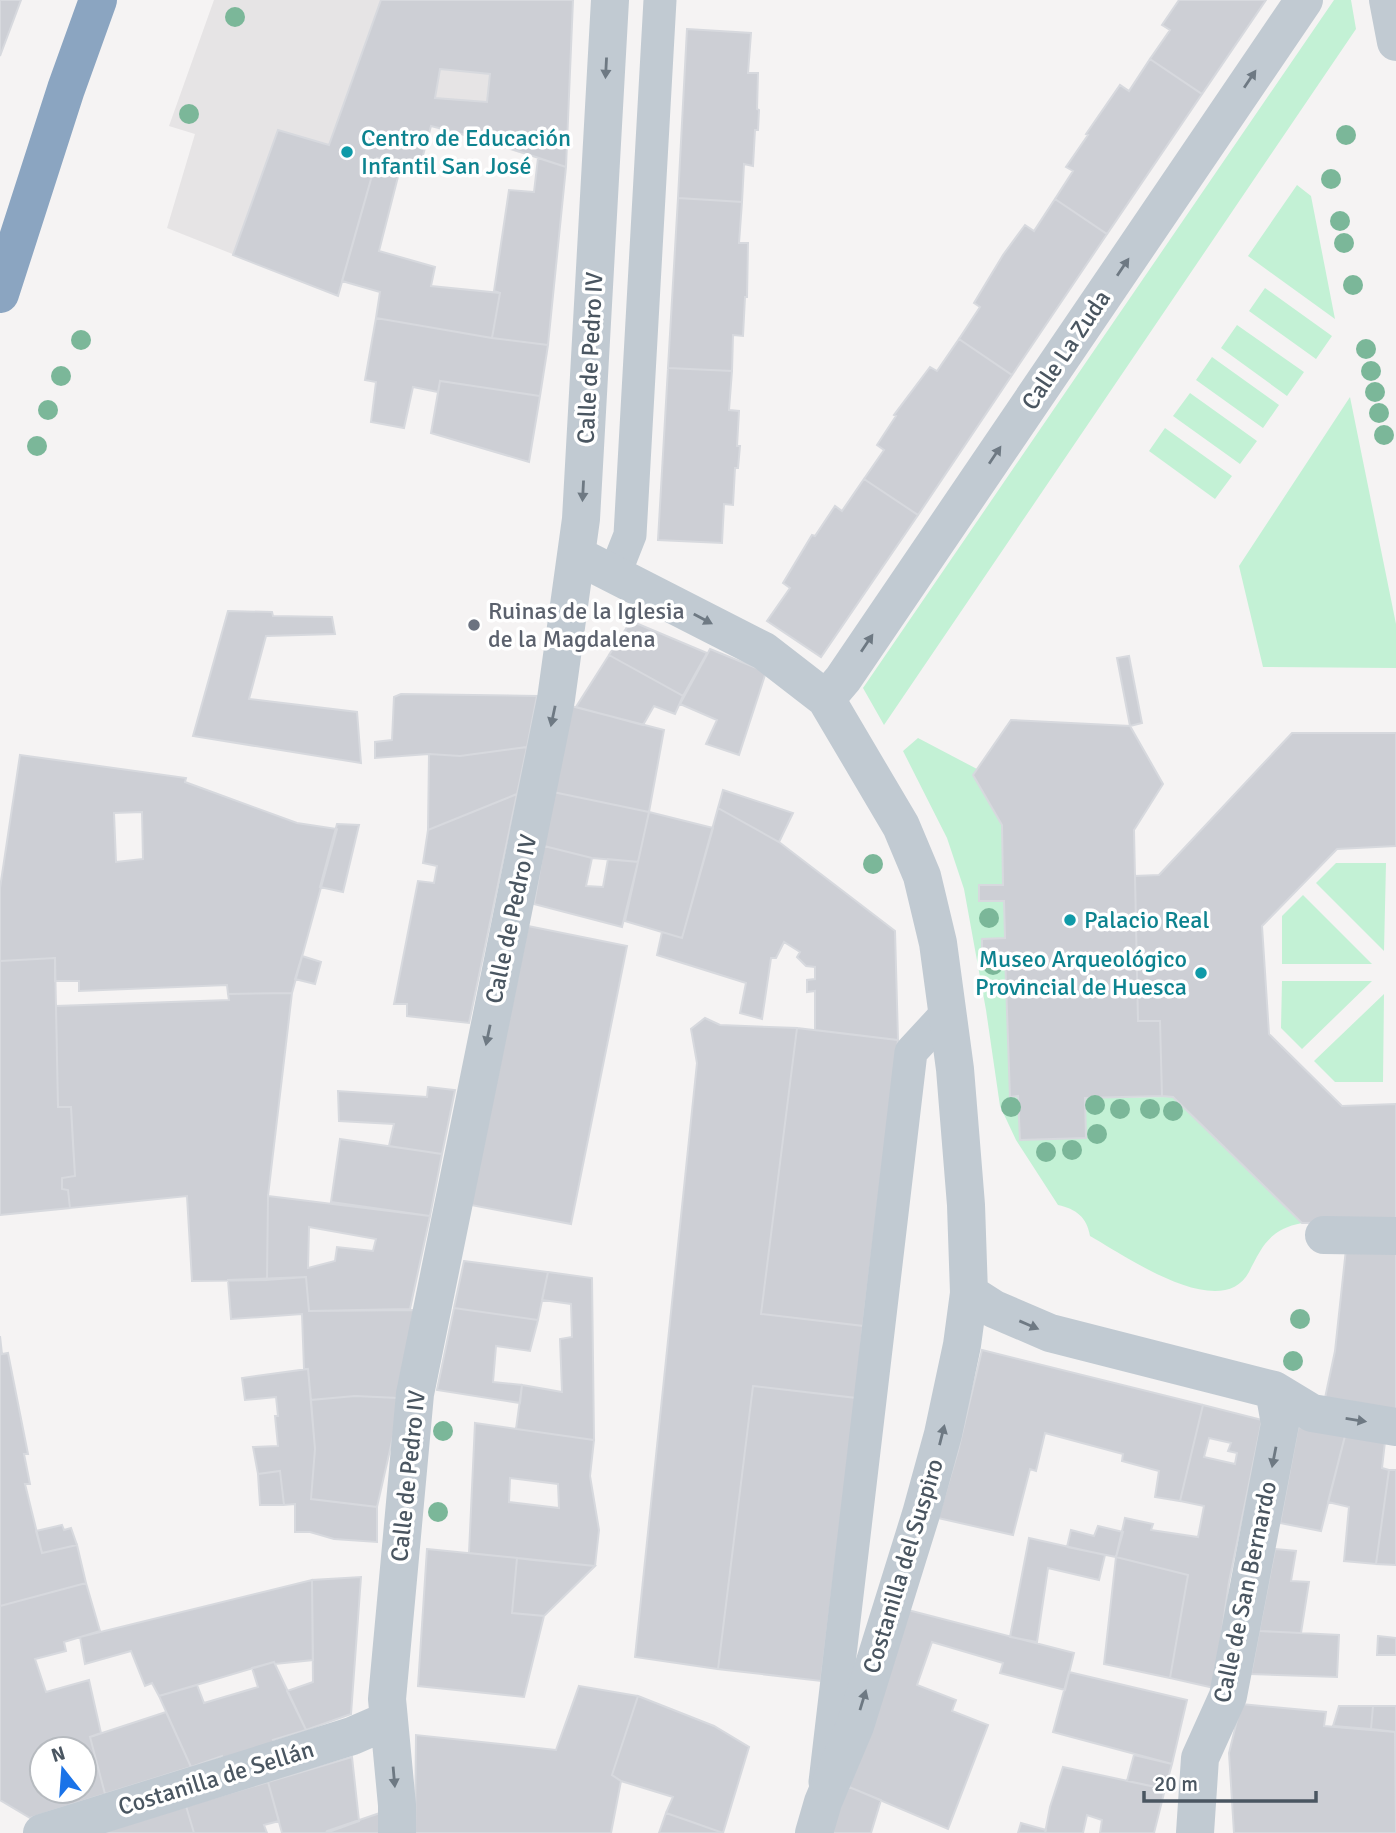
<svg xmlns="http://www.w3.org/2000/svg" width="1396" height="1833" viewBox="0 0 1396 1833" font-family="Signika,sans-serif">
	<style>
		.education { fill: #e6e4e5 }
		.green { fill: #c3f1d5 }
		.building { fill: #cdcfd5; stroke: #d7d9de; stroke-width: 2; fill-rule: evenodd }
		.lines { fill: none; stroke-linecap: round; stroke-linejoin: round }
		.lane { stroke: #c1cad2; stroke-width: 33 }
		.street { stroke: #c1cad2; stroke-width: 38 }
		.highway { stroke: #8ba5c1; stroke-width: 38 }
		.tree { fill: #7bb799 }
		.oneway { fill: #6e7983 }
		.culture-dot { fill: #0f9aa8; stroke: #fff; stroke-width: 2.5 }
		.worship-dot { fill: #6b7280; stroke: #fff; stroke-width: 2.5 }
		.labels { text-anchor: middle; stroke-width: 7; stroke-linejoin: round; paint-order: stroke }
		.culture-label { font-size: 24px; fill: #0d838f; stroke: #fff; text-anchor: start }
		.street-label { font-size: 24px; fill: #4a5661; stroke: #fff }
		.worship-label { font-size: 24px; fill: #5b616d; stroke: #fff; text-anchor: start }
	</style>
	<rect width="100%" height="100%" fill="#f5f3f3"/>
	<path class="education" d="M214,0H573L566,167L431,126L419,170L377,159L338,296L167,228L195,134L169,126Z"/>
	<path class="green" d="M1334,0H1351L1356,29L884,725L863,688Z
		M1297,185L1311,196L1335,319L1248,256Z
		M1265,288L1332,336L1316,359L1249,311Z
		M1237,325L1304,372L1287,396L1221,348Z
		M1212,357L1279,405L1263,428L1196,380Z
		M1190,393L1257,441L1240,464L1173,416Z
		M1350,397L1396,624V668L1263,667L1239,566Z
		M1165,428L1232,476L1215,499L1149,451Z
		M918,738L977,769L973,775L1002,825L1003,885H979V901H1004L1005,938L982,955L1005,954L1011,1097L1018,1096L1020,1140L1086,1138L1085,1098L1173,1097L1302,1223C1270,1229 1262,1246 1249,1272C1221,1324 1124,1255 1090,1236C1087,1217 1076,1209 1058,1205L1016,1140L1000,1106L986,1010L964,889L947,838L903,751Z
		M1336,863H1386L1384,951L1316,883Z
		M1303,895L1372,964H1282V916Z
		M1282,981H1372L1302,1049L1281,1028Z
		M1384,994L1383,1082H1335L1314,1061Z"/>
	<path class="building" d="M0,0H21L0,56Z
		M381,0H573L566,167L484,140L431,126L419,170L377,158L338,296L233,255L278,130L329,145ZM440,69L490,74L487,102L435,98Z
		M1179,0H1266L1202,94L1150,59L1170,30L1162,25Z
		M687,29L751,33L748,73H758L757,109L759,110L758,130H755L753,166L744,164L742,202L678,198Z
		M1150,59L1202,94L1107,234L1055,199L1073,171L1066,167L1088,135L1086,134L1120,85L1129,91Z
		M377,158L401,165L379,251L435,267L431,286L500,293L492,338L376,318L380,292L342,281Z
		M538,158L566,167L548,345L492,338L500,293L494,291L509,190L534,192Z
		M678,198L742,202L739,243H748L747,297H745L743,336L733,335L732,371L668,368Z
		M1055,199L1107,234L1012,375L959,339L980,307L974,303L1003,255L1025,225L1034,231Z
		M376,318L492,338L548,345L540,396L440,381L438,392L413,387L404,428L371,422L376,382L365,380Z
		M959,339L1012,375L918,515L864,479L884,450L877,445L896,416L894,415L930,367L937,371Z
		M668,368L732,371L729,410L739,411L737,446H740L738,468H735L733,505L724,504L722,543L658,540Z
		M440,381L540,396L529,462L431,433Z
		M864,479L918,515L821,657L767,621L790,588L783,583L812,535L815,536L835,506L842,511Z
		M228,611L272,612L273,616L332,617L335,634L266,636L249,699L357,712L361,763L193,736Z
		M631,621L707,653L683,696L609,655Z
		M710,649L766,672L739,755L706,744L717,720L680,704Z
		M609,655L683,696L675,714L654,706L643,725L576,707Z
		M1129,656L1142,723L1130,726L1117,658Z
		M401,694L537,696L527,747L460,756L429,754L375,758V742L392,740L394,697Z
		M571,706L664,730L649,812L553,792Z
		M1011,720L1130,726L1163,784L1134,830L1138,1021H1160L1162,1096L1085,1098L1086,1138L1020,1140L1018,1096L1010,1097L1005,954L982,955V939L1005,938L1004,901H979V885H1003L1002,825L973,775Z
		M1292,733H1396V846L1337,849L1262,926L1269,1034L1342,1106L1396,1104V1222L1302,1223L1173,1097L1162,1096L1160,1021H1138L1135,876L1159,875Z
		M527,747L517,794L428,830L429,754L460,756Z
		M20,755L186,778L185,782L297,823L337,829L292,993L228,994L227,985L79,991V981H55V958L0,961V888ZM142,812L143,859L116,862L114,813Z
		M723,790L793,813L779,842L718,808Z
		M553,792L649,812L638,862L592,858L544,846Z
		M517,794L469,1023L407,1016V1004H394L418,881L434,883L437,866L423,863L428,830Z
		M718,808L779,842L895,931L898,1040L815,1030V991L807,992V980L815,979V967L806,966L797,957L800,952L784,942L776,958H771L762,1019L740,1013L746,983L657,955L662,932L682,938Z
		M649,812L713,828L682,938L625,921Z
		M337,824L359,825L343,892L320,887Z
		M544,846L592,858L586,886L603,887L608,859L638,862L622,927L534,904Z
		M528,926L627,946L571,1224L471,1205Z
		M302,956L321,962L315,984L295,979Z
		M55,958L58,1107H71L73,1144L75,1176L62,1178V1189L68,1190L70,1208L0,1215V961Z
		M292,993L268,1196L267,1280L192,1281L187,1196L70,1208L68,1190L62,1189V1178L75,1176L71,1107H58L56,1006L229,1000L228,994Z
		M705,1018L720,1025L797,1028L761,1314L863,1326L856,1398L753,1386L718,1669L635,1657L697,1063L691,1029Z
		M797,1028L898,1040L863,1326L761,1314Z
		M428,1087L455,1090L442,1154L389,1146L394,1124L339,1121L338,1091L427,1097Z
		M340,1139L442,1154L430,1216L331,1202Z
		M268,1196L430,1216L410,1309L309,1311L306,1277L267,1280ZM309,1227L376,1239L373,1251L337,1247L335,1261L308,1268Z
		M1346,1249L1396,1250V1415L1325,1398L1335,1351Z
		M464,1261L548,1272L538,1320L454,1308Z
		M548,1272L592,1278L594,1440L516,1429L522,1385L562,1392L560,1339L572,1337L571,1304L542,1300Z
		M306,1277L309,1311L419,1310L398,1398L355,1396L311,1400L308,1369H304L302,1314L231,1319L228,1280Z
		M454,1308L538,1320L530,1351L496,1346L493,1382L522,1385L520,1403L437,1390Z
		M0,1336L2,1354L8,1353L28,1454H24L30,1484H25L42,1553L77,1545L86,1583L0,1606Z
		M982,1350L1203,1405L1180,1501L1155,1497L1159,1471L1122,1461L1123,1454L1045,1433L1036,1471L1030,1469L1013,1535L938,1518L958,1451Z
		M308,1369L315,1449L311,1499L377,1507V1542L334,1539L310,1532H295V1504L284,1505L280,1471L258,1474L253,1447L278,1446L275,1416H278L276,1397L245,1400L242,1378Z
		M753,1386L856,1398L821,1681L718,1669Z
		M355,1396L398,1398L397,1419L377,1507L311,1499L315,1449L311,1400Z
		M1203,1405L1262,1420L1229,1582L1214,1688L1170,1678L1188,1575L1116,1557L1125,1518L1153,1524L1151,1530L1198,1537L1204,1506L1180,1501ZM1209,1438L1231,1443L1228,1451L1237,1453L1235,1464L1204,1457Z
		M475,1423L594,1440L590,1476L599,1530L595,1566L469,1553ZM510,1478L558,1484L559,1508L509,1502Z
		M1298,1427L1346,1432L1321,1531L1280,1523Z
		M1346,1432L1386,1433L1382,1468L1389,1470L1376,1564L1344,1561L1349,1507L1328,1502Z
		M1389,1470H1396V1565L1376,1564Z
		M280,1471L284,1505H260L258,1474Z
		M62,1525L64,1530L71,1528L77,1545L42,1553L36,1531Z
		M1098,1526L1123,1532L1116,1557L1067,1547L1071,1530L1094,1536Z
		M1029,1538L1105,1555L1099,1580L1048,1568L1037,1642L1010,1637Z
		M427,1549L517,1558L512,1613L544,1616L524,1697L418,1686Z
		M1275,1549L1296,1551L1291,1581L1309,1582L1301,1633L1259,1631Z
		M1116,1557L1188,1575L1170,1678L1104,1664Z
		M517,1558L533,1560L595,1566L544,1616L512,1613Z
		M361,1577L351,1714L306,1730L287,1691L313,1682L312,1580Z
		M312,1580L313,1660L275,1664L274,1662L159,1696L152,1683L145,1686L131,1651L85,1664L80,1637Z
		M86,1583L100,1631L64,1642L66,1651L35,1659L46,1692L89,1680L101,1733L90,1737L105,1794L30,1818L0,1800V1606ZM42,1749H84V1791H42Z
		M904,1609L1074,1653L1065,1690L1000,1673L1003,1663L932,1642L917,1685L956,1700L952,1711L988,1725L948,1829L849,1787Z
		M1259,1631L1339,1635L1337,1677L1251,1674Z
		M1378,1636L1396,1638V1655H1377Z
		M274,1662L306,1730L273,1740L276,1748L223,1765L222,1756L191,1767L159,1696L197,1685L204,1703L258,1687L252,1668Z
		M1069,1672L1187,1700L1172,1764L1053,1732Z
		M579,1686L638,1696L612,1775L621,1781L611,1833H415L416,1735L556,1750Z
		M638,1696L714,1726L749,1747L723,1833L666,1813L673,1797L621,1781L612,1775Z
		M1241,1704L1326,1712L1324,1726L1395,1732L1396,1833H1234L1229,1753Z
		M1339,1706H1373L1371,1729L1333,1726Z
		M1373,1706H1396V1732L1371,1729Z
		M166,1712L191,1767L105,1794L90,1737Z
		M1134,1755L1172,1764L1165,1789L1127,1781Z
		M352,1757L359,1821L326,1833H282L268,1782Z
		M1063,1767L1165,1789L1154,1833H1100L1102,1820L1087,1815L1083,1833H1045L1050,1807Z
		M268,1782L279,1821L264,1825L267,1833H194L186,1806Z
		M849,1787L881,1800L871,1833H833L835,1813Z
		M186,1806L194,1833H99Z
		M380,1813V1833H326L327,1831Z
		M666,1813L692,1822L723,1833H659Z
		M1021,1823L1046,1830L1045,1833H1018Z"/>
	<g class="lines">
		<path class="lane" d="M615,573L630,535L660,0
			M825,1782L911,1052L948,1012"/>
		<path class="street" d="M1388,0L1396,42
			M576,555L764,651L826,699L901,826L922,876L938,943L955,1069L966,1205L969,1293L962,1345L943,1434L921,1514L855,1726L823,1802L814,1833
			M826,699L843,679L1304,0
			M1324,1235L1396,1236
			M969,1293L994,1309L1050,1333L1274,1390L1312,1413L1396,1427
			M42,1833L352,1736L389,1720
			M397,1833V1805L387,1699L415,1394L556,699L581,519L610,0
			M1195,1833L1200,1758L1228,1696L1280,1424L1274,1390"/>
		<path class="highway" d="M0,294L66,89L98,0"/>
	</g>
	<g class="tree">
		<circle cx="235" cy="17" r="10"/>
		<circle cx="189" cy="114" r="10"/>
		<circle cx="1346" cy="135" r="10"/>
		<circle cx="1331" cy="179" r="10"/>
		<circle cx="1340" cy="221" r="10"/>
		<circle cx="1344" cy="243" r="10"/>
		<circle cx="1353" cy="285" r="10"/>
		<circle cx="81" cy="340" r="10"/>
		<circle cx="1366" cy="349" r="10"/>
		<circle cx="1371" cy="371" r="10"/>
		<circle cx="61" cy="376" r="10"/>
		<circle cx="1375" cy="392" r="10"/>
		<circle cx="48" cy="410" r="10"/>
		<circle cx="1379" cy="413" r="10"/>
		<circle cx="1384" cy="435" r="10"/>
		<circle cx="37" cy="446" r="10"/>
		<circle cx="873" cy="864" r="10"/>
		<circle cx="989" cy="918" r="10"/>
		<circle cx="993" cy="965" r="10"/>
		<circle cx="1095" cy="1105" r="10"/>
		<circle cx="1011" cy="1107" r="10"/>
		<circle cx="1120" cy="1109" r="10"/>
		<circle cx="1150" cy="1109" r="10"/>
		<circle cx="1173" cy="1111" r="10"/>
		<circle cx="1097" cy="1134" r="10"/>
		<circle cx="1072" cy="1150" r="10"/>
		<circle cx="1046" cy="1152" r="10"/>
		<circle cx="1300" cy="1319" r="10"/>
		<circle cx="1293" cy="1361" r="10"/>
		<circle cx="443" cy="1431" r="10"/>
		<circle cx="438" cy="1512" r="10"/>
	</g>
	<defs><path id="oneway-solid" d="M-6-.8H1V-3.2L6.5 0L1 3.2V.8H-6Z" transform="scale(1.75)"/></defs>
	<g class="oneway">
		<use href="#oneway-solid" transform="translate(606 68) rotate(93)"/>
		<use href="#oneway-solid" transform="translate(1250 79) rotate(-56)"/>
		<use href="#oneway-solid" transform="translate(1123 267) rotate(-56)"/>
		<use href="#oneway-solid" transform="translate(995 455) rotate(-56)"/>
		<use href="#oneway-solid" transform="translate(583 491) rotate(93)"/>
		<use href="#oneway-solid" transform="translate(703 619) rotate(28)"/>
		<use href="#oneway-solid" transform="translate(867 643) rotate(-56)"/>
		<use href="#oneway-solid" transform="translate(553 716) rotate(102)"/>
		<use href="#oneway-solid" transform="translate(488 1035) rotate(102)"/>
		<use href="#oneway-solid" transform="translate(1029 1325) rotate(23)"/>
		<use href="#oneway-solid" transform="translate(1356 1420) rotate(9)"/>
		<use href="#oneway-solid" transform="translate(942 1435) rotate(-76)"/>
		<use href="#oneway-solid" transform="translate(1274 1457) rotate(101)"/>
		<use href="#oneway-solid" transform="translate(863 1700) rotate(-73)"/>
		<use href="#oneway-solid" transform="translate(394 1777) rotate(85)"/>
	</g>
	<g class="culture-dot">
		<circle cx="347" cy="152" r="7"/>
		<circle cx="1070" cy="920" r="7"/>
		<circle cx="1201" cy="973" r="7"/>
	</g>
	<circle class="worship-dot" cx="474" cy="625" r="7"/>
	<g class="labels">
		<g class="culture-label">
			<text x="361" y="146">Centro de Educación<tspan x="361" dy="28">Infantil San José</tspan></text>
			<text x="1084" y="928">Palacio Real</text>
			<text x="1187" y="967" text-anchor="end">Museo Arqueológico<tspan x="1187" dy="28">Provincial de Huesca</tspan></text>
		</g>
		<g class="street-label">
			<text transform="translate(1066 350) rotate(-56)" y="8">Calle La Zuda</text>
			<text transform="translate(590 358) rotate(-87)" y="8">Calle de Pedro IV</text>
			<text transform="translate(511 919) rotate(-78)" y="8">Calle de Pedro IV</text>
			<text transform="translate(408 1476) rotate(-84)" y="8">Calle de Pedro IV</text>
			<text transform="translate(903 1566) rotate(-73)" y="8">Costanilla del Suspiro</text>
			<text transform="translate(1245 1592) rotate(-78)" y="8">Calle de San Bernardo</text>
			<text transform="translate(216 1778) rotate(-17)" y="8">Costanilla de Sellán</text>
		</g>
		<g class="worship-label">
			<text x="488" y="619">Ruinas de la Iglesia<tspan x="488" dy="28">de la Magdalena</tspan></text>
		</g>
	</g>
	<g transform="translate(63 1770) rotate(343)"><circle r="33" fill="#ffffff" stroke="#b7bbc0" stroke-width="2"/>
	<path d="M0-5L12 26L0 18L-12 26Z" fill="#1a73e8"/>
	<text y="-10" font-size="19" font-weight="bold" text-anchor="middle" fill="#4a5661">N</text>
	</g>
	<path d="M1144 1791v10h172v-10" fill="none" stroke="#4a5661" stroke-width="3.5"/>
	<text x="1154" y="1791" font-size="21" fill="#4a5661" stroke="#ffffff" stroke-width="5" paint-order="stroke">20 m</text>
</svg>
